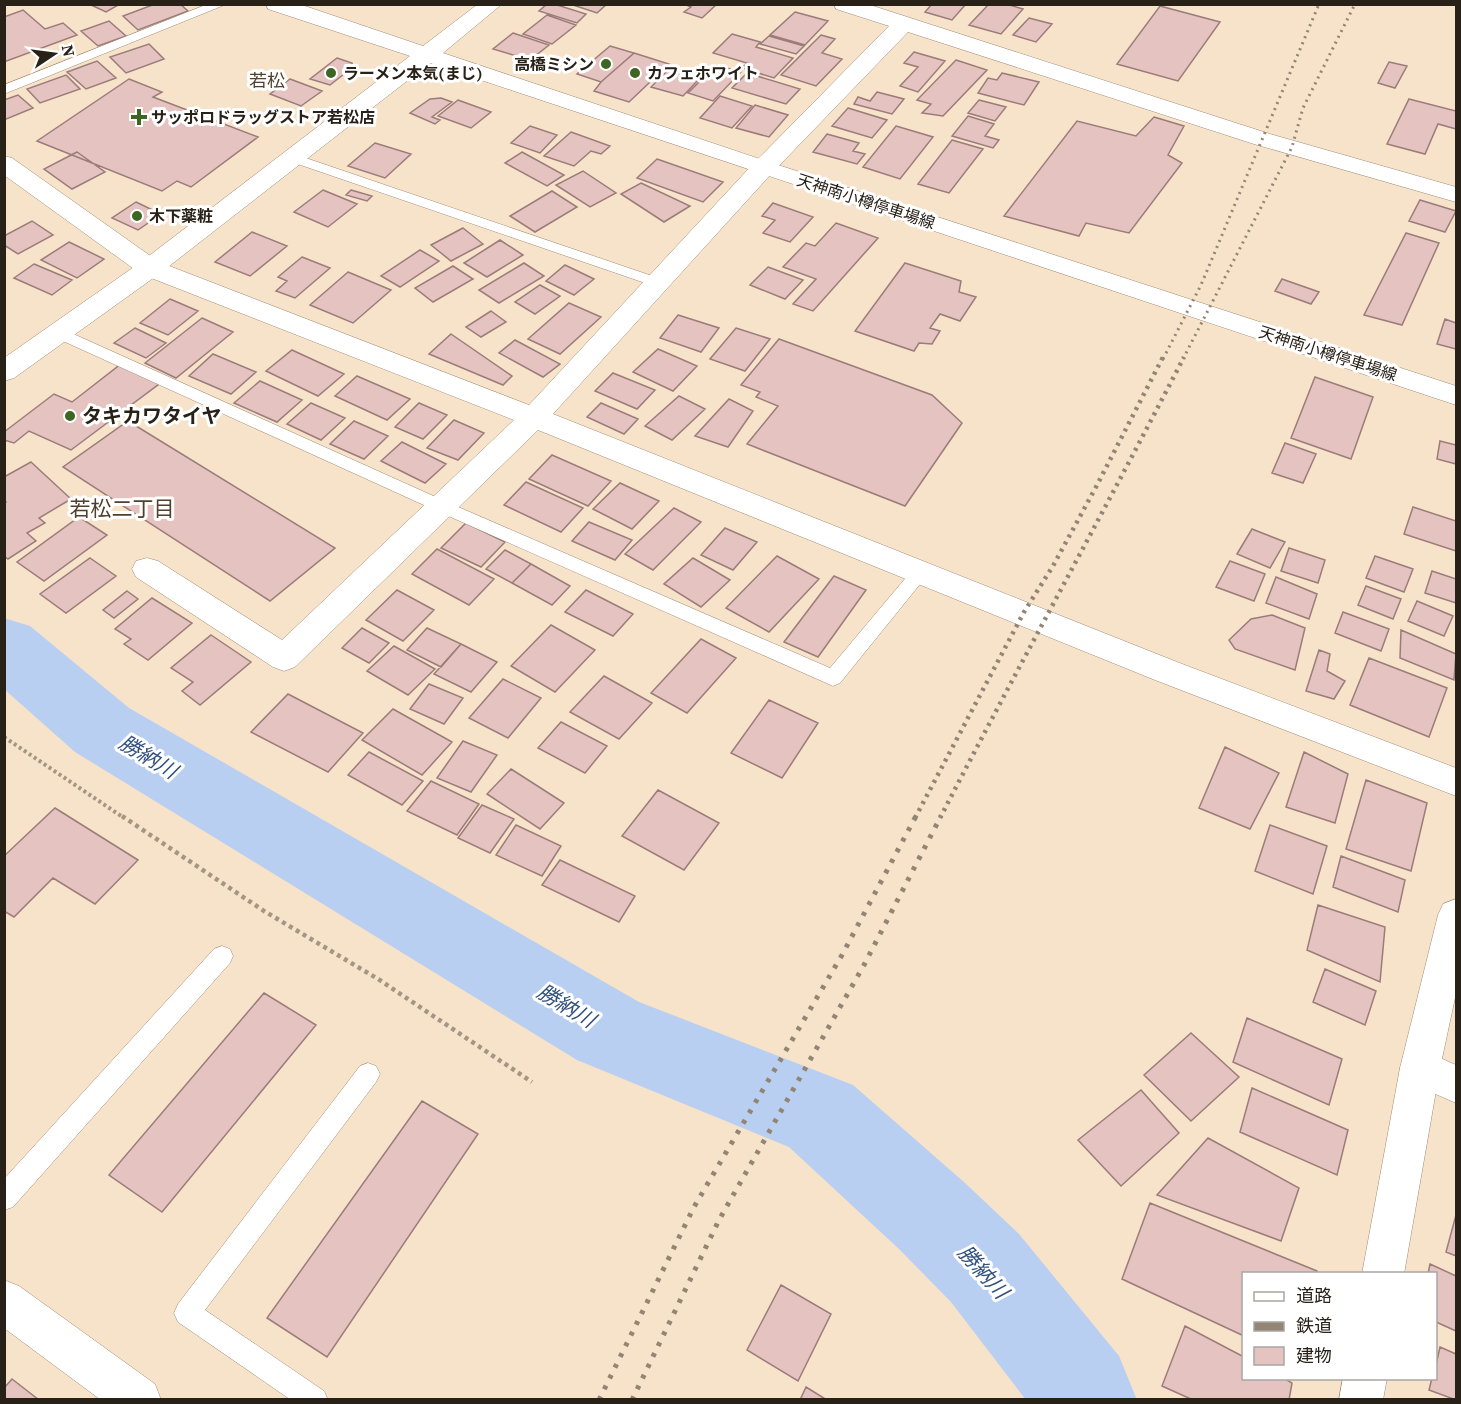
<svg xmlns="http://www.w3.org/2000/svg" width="1461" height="1404" viewBox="0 0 1461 1404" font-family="'Source Serif 4','Noto Sans JP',serif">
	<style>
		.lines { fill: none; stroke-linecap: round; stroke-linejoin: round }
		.river { fill: #b8cff2; fill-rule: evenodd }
		.building { fill: #e5c3c0; stroke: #9b7c79; stroke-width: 1.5 }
		.lane-casing { stroke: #a08d76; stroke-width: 1 }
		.street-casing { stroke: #a08d76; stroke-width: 1 }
		.secondary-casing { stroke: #a08d76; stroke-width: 1 }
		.path-far1 { stroke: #a59684; stroke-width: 4; stroke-dasharray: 3 3; stroke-linecap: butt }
		.path { stroke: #a59684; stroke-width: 4.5; stroke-dasharray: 4 4; stroke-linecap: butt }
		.lane { fill: #fff; fill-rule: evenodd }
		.street { fill: #fff; fill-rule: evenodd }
		.secondary { fill: #fff; fill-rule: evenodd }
		.rail-far2 { stroke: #938574; stroke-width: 3; stroke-dasharray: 2 4.5; stroke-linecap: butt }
		.rail-far1 { stroke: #938574; stroke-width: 4.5; stroke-dasharray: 3 5; stroke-linecap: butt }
		.rail { stroke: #938574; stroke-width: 5; stroke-dasharray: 4 8; stroke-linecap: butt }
		.poi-dot { fill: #3d6622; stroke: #fff; stroke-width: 2 }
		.labels { text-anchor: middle; stroke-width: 6; stroke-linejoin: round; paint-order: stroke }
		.far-poi-label { font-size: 16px; font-weight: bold; fill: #282118; stroke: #fff; text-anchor: start }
		.far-street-label { font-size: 16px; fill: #282118; stroke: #fff }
		.far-quarter-label { font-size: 18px; fill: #51412c; stroke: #fff }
		.poi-label { font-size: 20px; font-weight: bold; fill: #282118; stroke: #fff; text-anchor: start }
		.neighbourhood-label { font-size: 21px; fill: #51412c; stroke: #fff }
		.water-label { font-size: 21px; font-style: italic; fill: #31507e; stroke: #fff }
	</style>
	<rect width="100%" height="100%" fill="#f7e2ca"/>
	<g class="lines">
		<path class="river" d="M4,618L30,626L129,708L639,1002L853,1085L965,1183L1019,1234L1119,1356L1137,1400H1026L951,1302L899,1249L789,1147L577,1060L75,752L4,689Z"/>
	</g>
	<path class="building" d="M89,4H120L106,12Z
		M155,4H180L188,11L138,30L123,16Z
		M547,4H554L586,14L577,23L539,11Z
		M570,4H607L597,13Z
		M684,4H717L702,18L684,12L691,7Z
		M932,4H966L952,20L925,12Z
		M989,4H1006L1023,9L1001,34L969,25Z
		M1160,6L1220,22L1178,81L1117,64Z
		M23,10L45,29L63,23L77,35L4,62V17Z
		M795,12L828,21L805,45L770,35Z
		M547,15L576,25L552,44L523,34Z
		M1029,18L1052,24L1036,42L1013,35Z
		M109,21L126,36L98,46L81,31Z
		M513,33L549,45L530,60L493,49Z
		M732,34L760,42L756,47L793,58L774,78L742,68L747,63L713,53Z
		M821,35L835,39L822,53L842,59L816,86L781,75Z
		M769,36L804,46L796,54L760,44Z
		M149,44L164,59L126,73L110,57Z
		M610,46L634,53L601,82L577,74Z
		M914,52L945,61L918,92L900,86L918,67L904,63Z
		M634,53L669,64L629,102L594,91L601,82Z
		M337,58L352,63L353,67L330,85L310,79Z
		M956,60L987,70L943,116L922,113L931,104L917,100Z
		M97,61L116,78L86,89L67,72Z
		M1389,62L1407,66L1395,88L1378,83Z
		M716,65L741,72L713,101L688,93Z
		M672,66L703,75L683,96L651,87Z
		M747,73L800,89L786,104L732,88Z
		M1002,73L1039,82L1024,105L978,93L988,78L997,80Z
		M66,75L80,89L40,103L27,89Z
		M129,79L162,92L153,97L258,137L191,187L177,181L162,191L37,141Z
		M290,79L322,91L301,106L270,94Z
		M877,92L904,99L892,114L854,104L858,97L870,101Z
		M18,95L33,108L4,120V100Z
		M720,96L752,106L732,128L700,118Z
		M441,98L452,102L432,117L440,120L435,124L410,113L430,99Z
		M1409,99L1456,111V129L1438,124L1425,154L1387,144Z
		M458,100L491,112L471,128L438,116Z
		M979,100L1006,107L995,121L968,113Z
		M755,105L788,115L769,137L736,128Z
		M848,108L887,120L872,138L832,126Z
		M968,116L994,124L985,136L999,140L993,148L952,136Z
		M1154,117L1184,126L1168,155L1182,163L1129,233L1086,223L1079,236L1004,216L1077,121L1136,136Z
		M530,126L557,135L540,153L511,143Z
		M896,126L933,137L900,179L863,167Z
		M571,132L610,146L601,154L591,151L574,166L544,156Z
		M827,134L859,143L853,151L865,154L857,164L813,152Z
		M952,140L983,149L949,193L918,184Z
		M375,143L411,154L385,178L348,166Z
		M77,152L105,172L72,189L44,169Z
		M522,152L564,175L547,186L505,163Z
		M657,159L723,182L703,202L637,178Z
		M583,171L616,193L590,207L556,185Z
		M641,183L690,206L664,222L621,194Z
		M323,190L357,204L328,227L294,212Z
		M351,190L372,196L367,201L346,195Z
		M552,191L577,207L535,232L510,216Z
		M1420,200L1456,211L1445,232L1409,221Z
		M136,202L161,214L138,230L112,218Z
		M773,203L813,217L790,242L763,233L775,220L762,216Z
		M32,221L53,235L18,254L4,245V236Z
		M836,223L878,238L813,311L793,304L816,279L783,267L806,243L815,246Z
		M463,228L483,244L451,261L431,245Z
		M252,232L287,246L250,276L215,262Z
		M1406,233L1439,243L1402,325L1364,315Z
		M500,240L523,255L487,277L464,263Z
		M69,242L104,259L77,278L41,260Z
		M420,250L439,261L400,287L381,276Z
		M302,257L330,268L295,298L276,291L287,281L278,277Z
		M524,263L544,276L499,303L479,290Z
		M905,263L961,281L959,292L976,297L960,321L940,314L930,328L940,331L932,344L919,343L914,351L855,331Z
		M34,264L72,280L52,295L14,278Z
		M565,265L594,279L574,295L546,281Z
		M453,266L473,279L433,302L415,288Z
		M768,267L803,280L785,299L750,285Z
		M348,272L391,290L353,323L310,305Z
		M1282,279L1319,292L1311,304L1275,291Z
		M540,285L560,296L535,314L515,302Z
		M170,299L198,311L168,335L140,323Z
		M569,303L601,317L560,354L528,339Z
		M491,311L506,322L481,337L466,327Z
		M678,315L719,328L701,352L660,338Z
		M202,318L233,332L176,378L145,363Z
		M1445,319L1456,323V349L1437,344Z
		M135,328L166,343L146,358L114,343Z
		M736,328L770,339L745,371L710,359Z
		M451,334L512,376L503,385L429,354Z
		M779,339L932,395L962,423L905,506L747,444L778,406L756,397L760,392L741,385Z
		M515,340L560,364L543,377L499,353Z
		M658,349L697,366L673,391L633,372Z
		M292,350L344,374L318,396L266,371Z
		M213,354L256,372L231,394L189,376Z
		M121,364L159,384L71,450L29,431L14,443L4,440V432L54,394L72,402Z
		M613,373L655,390L637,409L595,391Z
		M357,376L410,399L387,420L335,396Z
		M1315,377L1373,397L1351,459L1291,438Z
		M260,381L302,400L277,422L234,403Z
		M679,396L705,409L672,440L645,426Z
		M729,399L753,411L728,447L695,436Z
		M311,403L345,418L321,440L287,424Z
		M419,403L447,415L423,439L395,427Z
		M601,403L638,419L624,434L587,417Z
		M454,420L484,433L458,460L427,448Z
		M128,421L335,548L270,601L63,467Z
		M354,421L388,436L364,459L330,444Z
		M1440,441L1456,445V464L1437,459Z
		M402,442L446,464L425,483L381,461Z
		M1285,443L1316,454L1303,483L1272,473Z
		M552,455L611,481L588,506L529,479Z
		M31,462L71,499L39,518L45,523L27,533L36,541L8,559L4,556V504L6,502L4,501V477Z
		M526,482L583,508L561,532L504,505Z
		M620,483L659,501L632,529L593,509Z
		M1413,507L1456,521V551L1404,534Z
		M674,508L701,522L653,570L625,554Z
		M79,517L107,535L44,581L17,562Z
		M589,522L632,540L615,560L572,541Z
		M466,523L505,542L481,567L441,548Z
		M725,528L757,542L733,570L701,555Z
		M1252,529L1285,542L1270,568L1237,554Z
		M1289,548L1325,560L1318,583L1281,571Z
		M437,549L494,579L469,605L412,574Z
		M505,550L531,564L512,583L486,569Z
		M777,556L819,579L769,632L726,608Z
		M1375,556L1413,569L1404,592L1366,578Z
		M90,558L116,576L66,613L40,594Z
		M693,558L730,580L701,607L664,584Z
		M1230,561L1265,574L1254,601L1216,587Z
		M531,564L570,586L552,605L512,583Z
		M1432,571L1456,579V603L1425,593Z
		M834,576L866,590L818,657L784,642Z
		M1276,577L1317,594L1309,619L1266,603Z
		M1366,586L1401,599L1393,619L1358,605Z
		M397,590L434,610L403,641L366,620Z
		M586,590L633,614L613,636L565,612Z
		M127,591L138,599L114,618L103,610Z
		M152,598L192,623L148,660L124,644L131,639L115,629Z
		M1417,601L1453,616L1444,636L1408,621Z
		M1343,612L1389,629L1381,651L1335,633Z
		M1272,615L1305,628L1295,670L1235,649L1229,640L1251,619Z
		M551,625L595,650L555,692L511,666Z
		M362,628L389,643L369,663L342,648Z
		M427,628L461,644L441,667L407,650Z
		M1401,630L1456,654L1454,680L1400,658Z
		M211,635L251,662L200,705L182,691L193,682L171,668Z
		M701,639L736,658L687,713L651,693Z
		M461,644L497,662L471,692L434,674Z
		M394,646L435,669L408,695L367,671Z
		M1319,650L1330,654L1327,671L1345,681L1334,699L1306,691Z
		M1369,658L1447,688L1429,737L1350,705Z
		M604,676L652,703L619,739L570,712Z
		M503,679L541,698L508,738L469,718Z
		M429,684L463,698L444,724L410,709Z
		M288,694L363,733L328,772L251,732Z
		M769,700L818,723L782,778L731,753Z
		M393,709L452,742L422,775L362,740Z
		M561,722L607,746L585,773L538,748Z
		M463,741L497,755L471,792L437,778Z
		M1225,747L1279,773L1250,829L1199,808Z
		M369,752L423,781L402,805L348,775Z
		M1304,752L1348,774L1335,823L1286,807Z
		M511,769L564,803L540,829L487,794Z
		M1366,780L1427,803L1411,871L1346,849Z
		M431,781L479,804L457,835L407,811Z
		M658,790L719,823L684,870L622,836Z
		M482,805L514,819L490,853L458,838Z
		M55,808L138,860L95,904L53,878L14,917L4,911V856Z
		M516,825L561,846L542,876L496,855Z
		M1270,825L1327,846L1313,894L1255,871Z
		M1341,856L1405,880L1398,912L1333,887Z
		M560,860L635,896L619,922L542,885Z
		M1318,905L1385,927L1380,982L1307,950Z
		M1325,969L1376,991L1365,1025L1313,1002Z
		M264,993L316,1025L162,1212L109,1175Z
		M1247,1018L1342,1059L1329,1105L1233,1062Z
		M1191,1033L1239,1077L1191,1121L1144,1075Z
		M1252,1088L1348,1130L1337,1175L1240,1132Z
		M1141,1090L1179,1133L1121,1186L1078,1140Z
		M422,1101L478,1134L327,1357L267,1318Z
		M1208,1138L1299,1188L1281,1241L1157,1195Z
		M1150,1203L1317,1271L1316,1274H1244V1336L1122,1279Z
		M1456,1215V1256L1446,1252Z
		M1430,1264L1456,1276V1331L1436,1322V1274H1428Z
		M781,1285L831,1314L798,1381L747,1350Z
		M1185,1326L1244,1357V1378H1284L1292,1383L1289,1400H1193L1162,1386Z
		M1440,1347L1456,1354V1400L1429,1390L1432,1378H1436V1365Z
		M12,1379L39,1400H4V1388Z
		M806,1387L827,1400H800Z"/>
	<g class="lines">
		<defs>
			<path id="lane" d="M208,4H227L4,94V85Z
				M291,153L664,280L667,283L659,288L654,286L286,160L284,157L286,154Z
				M58,327L449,503L830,668L914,568L920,566L926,568L929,573L840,683L833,686L437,511L52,336L50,332Z
				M222,946L230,949L233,956L230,963L13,1207L4,1210V1179L214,949Z
				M368,1063L376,1066L380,1074L376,1082L205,1310L324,1391L328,1400H291L178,1322L174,1313L178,1304L360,1066Z"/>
			<path id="street" d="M834,4H867L1270,134L1456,187V202L1254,144L908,32L772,173L553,414L1177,662L1456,768V796L1155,680L538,430L295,667L284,671L273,667L136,577L132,569L136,561L147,558L158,561L282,640L514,420L141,274L4,175V156L12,158L159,262L529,405L754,163L889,26L836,9Z
				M1420,1049L1456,1065V1103L1406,1081L1400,1068L1406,1055Z
				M4,1280L19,1286L155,1384L161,1400H101L4,1328Z"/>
			<path id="secondary" d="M266,4H299L423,46L478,4H502L443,53L772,163L1456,386V405L430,63L159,274L14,378L4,381V358L141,262L410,56L268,9Z
				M1456,899V993L1440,1068L1404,1274H1362L1400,1068L1438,915L1443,904Z
				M1343,1378H1387L1383,1400H1339Z"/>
		</defs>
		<use href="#lane" class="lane-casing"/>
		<use href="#street" class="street-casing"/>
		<use href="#secondary" class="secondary-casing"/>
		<path class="path-far1" d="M4,737L124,818"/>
		<path class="path" d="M122,816L264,911L378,979L532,1082"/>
		<use href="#lane" class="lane"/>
		<use href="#street" class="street"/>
		<use href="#secondary" class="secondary"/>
		<path class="rail-far2" d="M1163,359L1201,285L1319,4
			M1183,359L1292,147L1303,108L1355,4"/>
		<path class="rail-far1" d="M915,818L1024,612L1053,566L1096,487L1163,357
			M940,818C1020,663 1104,512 1184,357"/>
		<path class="rail" d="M599,1400L694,1207L842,955L916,816
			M632,1400L719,1220L864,965L941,816"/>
	</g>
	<g class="poi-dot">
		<circle cx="606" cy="64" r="6"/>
		<circle cx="331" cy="73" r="6"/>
		<circle cx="635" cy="73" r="6"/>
		<path d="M136 108h6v6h6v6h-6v6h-6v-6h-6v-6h6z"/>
		<circle cx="137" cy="216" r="6"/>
		<circle cx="70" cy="416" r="6"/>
	</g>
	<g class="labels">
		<g class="far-poi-label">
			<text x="594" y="70" text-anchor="end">高橋ミシン</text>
			<text x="343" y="79">ラーメン本気(まじ)</text>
			<text x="647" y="79">カフェホワイト</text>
			<text x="151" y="123">サッポロドラッグストア若松店</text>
			<text x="149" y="222">木下薬粧</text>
		</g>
		<g class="far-street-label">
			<text transform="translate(866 201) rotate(18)" y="6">天神南小樽停車場線</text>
			<text transform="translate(1328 353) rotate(18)" y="6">天神南小樽停車場線</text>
		</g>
		<g class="far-quarter-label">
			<text x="267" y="87">若松</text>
		</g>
		<g class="poi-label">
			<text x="82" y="423">タキカワタイヤ</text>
		</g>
		<g class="neighbourhood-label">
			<text x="122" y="516">若松二丁目</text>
		</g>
		<g class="water-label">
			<text transform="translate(148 757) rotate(31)" y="7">勝納川</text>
			<text transform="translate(566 1006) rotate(31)" y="7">勝納川</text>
			<text transform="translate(983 1272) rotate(48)" y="7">勝納川</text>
		</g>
	</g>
	<rect width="1461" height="1404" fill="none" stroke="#282118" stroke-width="12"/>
	<rect x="1242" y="1272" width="195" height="108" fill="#ffffff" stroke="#a9a6a3" stroke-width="1.5"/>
	<rect x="1254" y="1292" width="30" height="9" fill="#ffffff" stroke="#a9a6a3" stroke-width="1.5"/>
	<text x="1296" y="1302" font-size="18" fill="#282118">道路</text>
	<rect x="1254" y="1322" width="30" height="9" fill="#938574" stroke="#a9a6a3" stroke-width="1.5"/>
	<text x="1296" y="1332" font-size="18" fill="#282118">鉄道</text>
	<rect x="1254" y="1347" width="30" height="18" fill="#e5c3c0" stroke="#a9a6a3" stroke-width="1.5"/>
	<text x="1296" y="1362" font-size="18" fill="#282118">建物</text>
	<g transform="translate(54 54) rotate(77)" stroke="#ffffff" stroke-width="4.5" paint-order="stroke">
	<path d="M0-4.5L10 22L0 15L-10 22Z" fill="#282118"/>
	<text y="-9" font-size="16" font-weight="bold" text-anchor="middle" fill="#282118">N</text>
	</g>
</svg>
